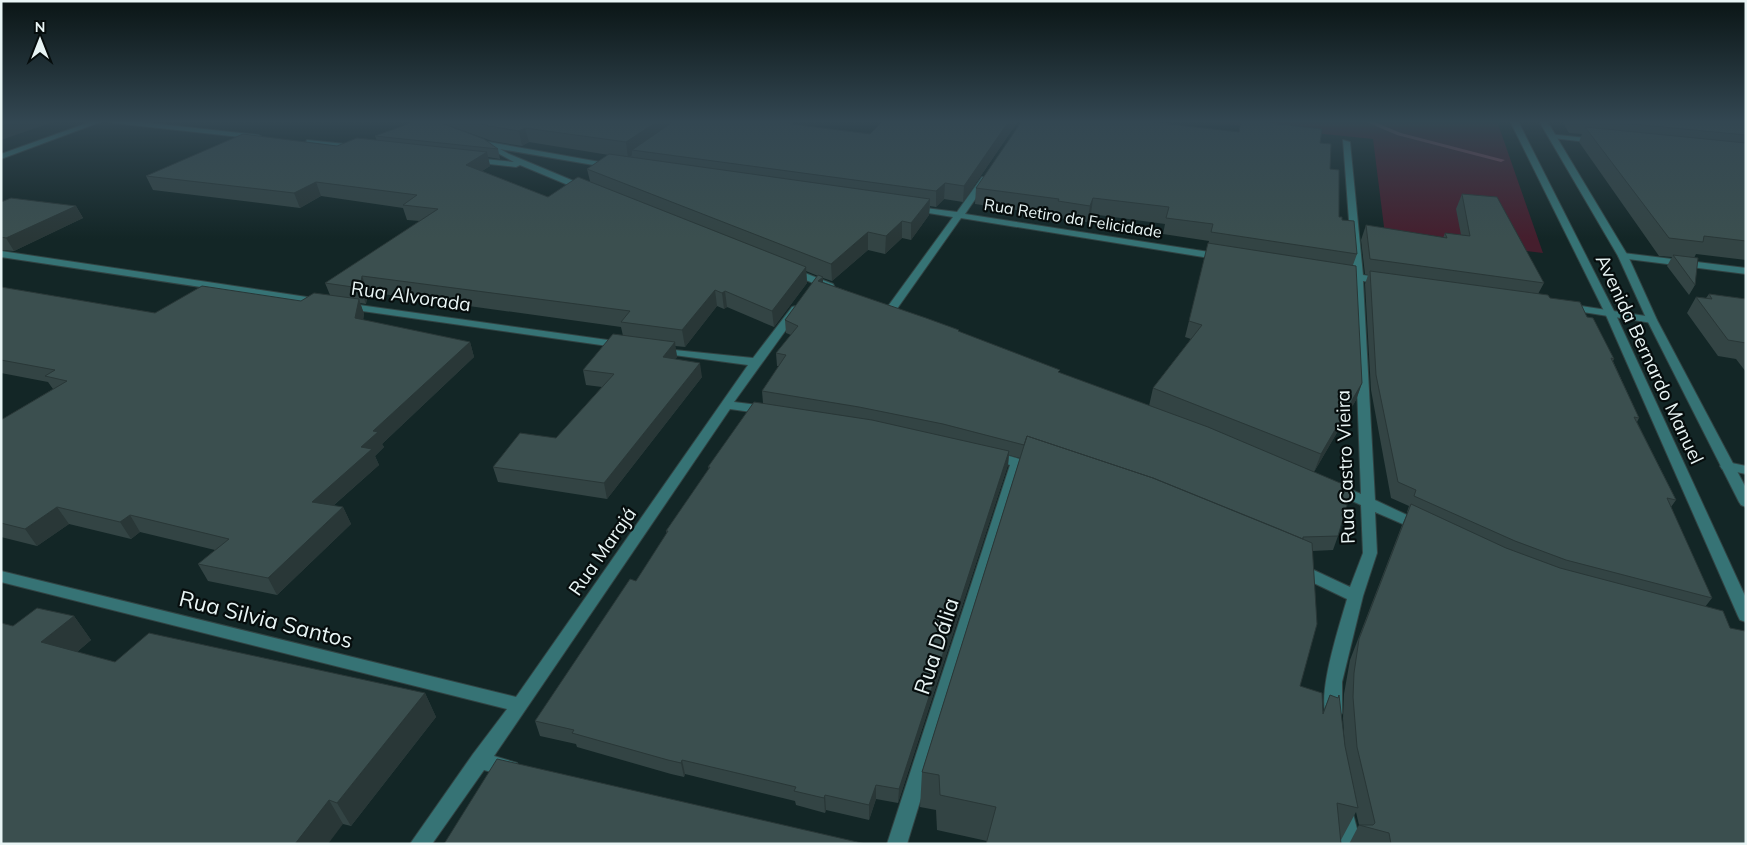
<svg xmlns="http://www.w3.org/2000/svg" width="1747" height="845" viewBox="0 0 1747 845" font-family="Mulish,sans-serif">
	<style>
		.green { fill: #451e2d }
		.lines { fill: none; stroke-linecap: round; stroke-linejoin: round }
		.stream { fill: #794256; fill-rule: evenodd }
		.minor-casing { stroke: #314343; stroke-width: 2 }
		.tertiary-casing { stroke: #314343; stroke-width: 2 }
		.minor { fill: #367375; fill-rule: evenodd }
		.tertiary { fill: #367375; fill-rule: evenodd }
		.wall { fill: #344; fill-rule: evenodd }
		.shaded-wall { fill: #293737 }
		.building { fill: #3b4f4f; stroke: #293737 }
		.labels { text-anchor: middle; stroke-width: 4.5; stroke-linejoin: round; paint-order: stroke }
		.far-street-label { font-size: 16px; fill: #e9f5f5; stroke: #060d0d }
		.street-label { font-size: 19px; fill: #e9f5f5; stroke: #060d0d }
		.near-street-label { font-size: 22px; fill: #e9f5f5; stroke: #060d0d }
	</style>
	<rect width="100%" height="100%" fill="#132626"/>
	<path class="green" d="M1197,121H1497L1543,253L1385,235L1373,139Z"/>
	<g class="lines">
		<path class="stream" d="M1364,121H1372L1401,133L1505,160L1501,162L1397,135Z"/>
		<defs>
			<path id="minor" d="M93,121H103L1,159V154Z
				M110,121H132L258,135L262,137L258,139L114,123Z
				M1549,134L1596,139L1600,141L1596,143L1552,138H1549Z
				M307,140L355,145L359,147L355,149L310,144L306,142Z
				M1343,140L1350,142L1363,275L1383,278L1388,281L1383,284L1363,281L1375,500L1424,523L1426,526L1424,529L1419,531L1375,512L1377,553L1363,596L1342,682V713L1339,718L1333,720L1327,718C1316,696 1340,624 1347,599L1293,573L1290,569L1293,565L1298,564L1303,565L1350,587L1363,553L1361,505L1330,491L1328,488L1330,485H1340L1361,494L1353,280L1337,277L1336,275L1341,272L1353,274Z
				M483,141L611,164L615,166L611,168L500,149L509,154L588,187V191L585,192L520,165L516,167L471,162V158H474L514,162L483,145Z
				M982,177L989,179L965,214L1222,254L1227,257L1222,260L961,218L894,313H886L885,311L886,309L953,217L910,210V206L957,212Z
				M1,251L320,299L325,302L320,305L1,257Z
				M1623,253L1746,268V274L1620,258L1618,256Z
				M792,268L833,284L834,286L833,288H825L789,273V269Z
				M345,303L622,342L628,345L622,348L341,308L340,306L341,304Z
				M1568,304L1652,317L1657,320L1652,323L1564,309L1563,307Z
				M796,306L801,309L734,402L766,406L772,410L766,414L730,409L494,756L517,763L519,769L517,775L510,777L484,770L432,844H410L473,754L507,709L1,582V571L516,697L748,365L659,353L655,352L653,350L655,348L753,358L792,307Z
				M992,451L1040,465L1042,468L1035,472L1022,468L907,844H887L1010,465L987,458L985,455L987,452Z
				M1727,462L1746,466V474L1722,469L1720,466Z
				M1344,803L1351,806L1361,844H1341L1334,812L1337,806Z"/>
			<path id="tertiary" d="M1510,121H1518L1615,313L1746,598V622L1740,620L1738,616L1605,313Z
				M1539,121H1547L1628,256L1657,320L1746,488V507L1741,505L1739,502L1647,320L1618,256Z"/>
		</defs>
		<use href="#minor" class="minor-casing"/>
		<use href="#tertiary" class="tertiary-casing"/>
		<use href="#minor" class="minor"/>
		<use href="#tertiary" class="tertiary"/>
	</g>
	<path class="wall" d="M440,121H795L792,124L870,134L883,121H1018L963,202L944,199L936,207L930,206L929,215L911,240L902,238L885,254L868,250L832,281L823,278V282L959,332L1060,373L1149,406L1153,388L1191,339L1185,337L1209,241L1163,234L1165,224L1091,214L1087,222L1056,218V216L975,204L976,188L1239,132L1241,121L1320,143L1330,169L1339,217L1342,220L1357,254L1353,265L1362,383L1356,400L1314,472L1285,460L1338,536L1333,550L1312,551L1300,686L1323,712L1330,695L1345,750L1343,718L1344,694L1350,660L1402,525L1408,512H1407L1409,506L1391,498L1371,390L1365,284L1368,275L1365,274L1361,240L1366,225L1443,238L1445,233L1461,235L1456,209L1462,194L1544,283L1538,294L1550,298L1587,317L1614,359L1613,361L1639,418L1637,422L1676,500L1671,507L1712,598L1705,607L1746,844H1349L1359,825L1356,812L1341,840L987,841L937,830L936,810L920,807L922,772L1020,458L1009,455L1008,465L898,803L876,799L869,820L826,810L825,813L796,805L795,801L685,774L684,777L671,774L577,747L576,744L540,736L535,721L636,581L667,534L666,531L709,469L708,467L763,403L762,391L779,366H777L776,353L791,335L786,333L785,320L818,276L806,271L807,283L774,327L727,307L724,309L717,306L685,347L675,346L677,357L675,359L702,377L607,499L498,482L493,467L556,438L602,387L586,385L583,370L623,336L621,327L368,292L366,304L360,303L364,314L363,320L470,342L474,357L382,444L384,447L375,456L379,465L333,506L343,507L351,524L277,595L208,581L198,564L215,550L140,532L131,539L69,524L37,546L1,537V420L53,389L48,382L1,373V287L155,313L301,301L330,295L325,283L420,221L407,220L403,208L321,196L300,208L153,190L146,176L337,146L377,141L375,136L440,122ZM442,123L492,141L522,146L529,142L609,155L587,169L590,181L548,197L482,171L490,166L488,157L500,159L498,149Z
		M1562,121H1746V260L1696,254L1694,258L1695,285L1689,295L1667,266L1672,257L1659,256L1579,142L1582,134L1569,133Z
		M1,202L76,206L83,218L14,251L1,250Z
		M1709,294L1746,299V372L1736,359L1718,356L1687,313L1696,297L1706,298Z
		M74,616L91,640L77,652L115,662L425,693L436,717L351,826L343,824L13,626Z"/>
	<path class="shaded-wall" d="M18,121H56L1,140V126Z
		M658,121H681L632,150V155L628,158L626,142Z
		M778,121H795L777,137L776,122Z
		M1009,121H1018L963,202L964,186Z
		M525,128L529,142L522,146L519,131Z
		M487,152L490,166L469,179L466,165Z
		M316,182L321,196L300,208L294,193Z
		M945,183L944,199L936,207V191Z
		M1093,198L1091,214L1087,222L1090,206Z
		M930,199L929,215L911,240V223Z
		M76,206L83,218L14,251L6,238Z
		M902,221V238L885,254L886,236Z
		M868,232V250L832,281L831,264Z
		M806,267L807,283L774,327L772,311Z
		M362,276L368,292L366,304L360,288Z
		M823,277V289L818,281Z
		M715,290L717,306L685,347L682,330Z
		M725,291L727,307L724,309L722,293Z
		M359,299L364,314L361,333L355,318Z
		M470,342L474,357L382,444L384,447L375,456L379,465L319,518L312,502L361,447L373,431Z
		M675,342L677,357L665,372L663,357Z
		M700,363L702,377L607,499L604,483Z
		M1362,383L1356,400L1314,472L1321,454Z
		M1009,451L1008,465L898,803L899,789Z
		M57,507L69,524L37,546L25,529Z
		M343,507L351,524L277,595L268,578Z
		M130,515L140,532L131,539L120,522Z
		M74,616L91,640L60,666L41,642Z
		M425,693L436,717L351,826L337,803Z
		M682,760L685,774L684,777L681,763Z
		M876,785V799L869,820V805Z
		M825,795L826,810L825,813L824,798Z
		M329,800L343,824L328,844H295Z"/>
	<path class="building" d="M1,121H18L1,126Z
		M416,121H436L484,139L498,149L375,136Z
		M473,121H658L626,142L525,128L519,131L489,126Z
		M674,121H778L776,122L870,134L883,121H1009L964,186L945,183L936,191L632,150Z
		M1022,121H1143L1239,132L1241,121H1253L1322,129L1320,143L1331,144L1330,169L1339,170V217H1342V220L1354,221L1357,254L1211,232L1213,224L1166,218L1169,207L1093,198L1090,206L1058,201L1059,199L976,188Z
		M1601,121H1746V135Z
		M1585,127L1746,143V241L1704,236L1703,242L1669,238Z
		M243,134L337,146L357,138L487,152L466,165L548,197L578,177L806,267L772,311L725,291L722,293L715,290L682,330L621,322L630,311L362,276L360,288L325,283L438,209L403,205L417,195L316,182L294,193L146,176Z
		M609,154L930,199L911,223L902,221L886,236L868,232L831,264L587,169Z
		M1462,194L1497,197L1544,283L1370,259L1366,225L1447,238L1445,233L1470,236Z
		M11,198L76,206L6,238L1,237V202Z
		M1208,243L1356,266L1362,383L1321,454L1153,388L1202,325L1189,321Z
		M1673,255L1698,258L1695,285Z
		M1370,271L1548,295L1550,298L1580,302L1587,317L1593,318L1614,359L1611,358L1639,418L1634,417L1676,500L1667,498L1712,598L1566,560L1515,541L1414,496L1416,490L1398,482L1376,375Z
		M818,275L823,277L818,281L926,318L959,330L958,331L1060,370L1058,372L1208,427L1352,488L1338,536L1303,537V539L1153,478L1027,436L1024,445L943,424L859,407L762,391L786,355L776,353L798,326L785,320Z
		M202,286L301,301L314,293L359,299L355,318L470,342L373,431L378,432L361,447L372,449L312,502L343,507L268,578L198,564L229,539L130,515L120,522L57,507L25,529L1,523V420L67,381L45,376L55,370L1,360V287L155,313Z
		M1709,294L1746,299V343L1728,340L1696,297L1712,299Z
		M613,334L675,342L663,357L700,363L604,483L493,467L520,433L556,438L614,374L583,370Z
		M754,402L872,420L1009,451L899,789L876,785L869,805L825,795L824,798L794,791L796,787L682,760L681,763L668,760L572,733L574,730L535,721L630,579L636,581L668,531H666L710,467H708Z
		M1027,436L1153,478L1279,529L1312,543L1317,624L1300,686L1322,693L1323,714L1330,695L1338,698L1339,695L1345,746L1358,808L1337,803L1341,844H986L996,807L940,795L939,775L922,772Z
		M1411,504L1506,548L1560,568L1723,611L1730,628L1745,631L1746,634V844H1391L1389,833L1359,825H1373L1375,823L1357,747L1353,697L1354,673L1359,639Z
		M37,608L74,616L41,642L115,662L149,633L425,693L337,803L329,800L295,844H1V623L13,626Z
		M497,759L866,844H444Z"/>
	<linearGradient id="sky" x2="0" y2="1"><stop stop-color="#0a1515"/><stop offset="0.51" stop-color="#334752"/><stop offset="1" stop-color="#334752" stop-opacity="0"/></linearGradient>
	<rect width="1747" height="239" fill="url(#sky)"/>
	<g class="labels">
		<g class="far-street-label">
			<text transform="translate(1073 218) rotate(9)" y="6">Rua Retiro da Felicidade</text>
		</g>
		<g class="street-label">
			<text transform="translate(411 296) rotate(8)" y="7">Rua Alvorada</text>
			<text transform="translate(1650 359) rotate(65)" y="7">Avenida Bernardo Manuel</text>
			<text transform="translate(1345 467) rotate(-92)" y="7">Rua Castro Vieira</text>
			<text transform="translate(602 551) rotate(-55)" y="7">Rua Marajá</text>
		</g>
		<g class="near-street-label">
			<text transform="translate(266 619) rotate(14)" y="8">Rua Silvia Santos</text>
			<text transform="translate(936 646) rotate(-72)" y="8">Rua Dália</text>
		</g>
	</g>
	<rect width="1747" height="845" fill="none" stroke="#e9f5f5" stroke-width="5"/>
	<g transform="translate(40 40)" stroke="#060d0d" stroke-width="4" paint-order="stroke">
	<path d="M0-4L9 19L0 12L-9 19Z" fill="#e9f5f5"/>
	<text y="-8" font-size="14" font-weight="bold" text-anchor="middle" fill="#e9f5f5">N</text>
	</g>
</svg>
